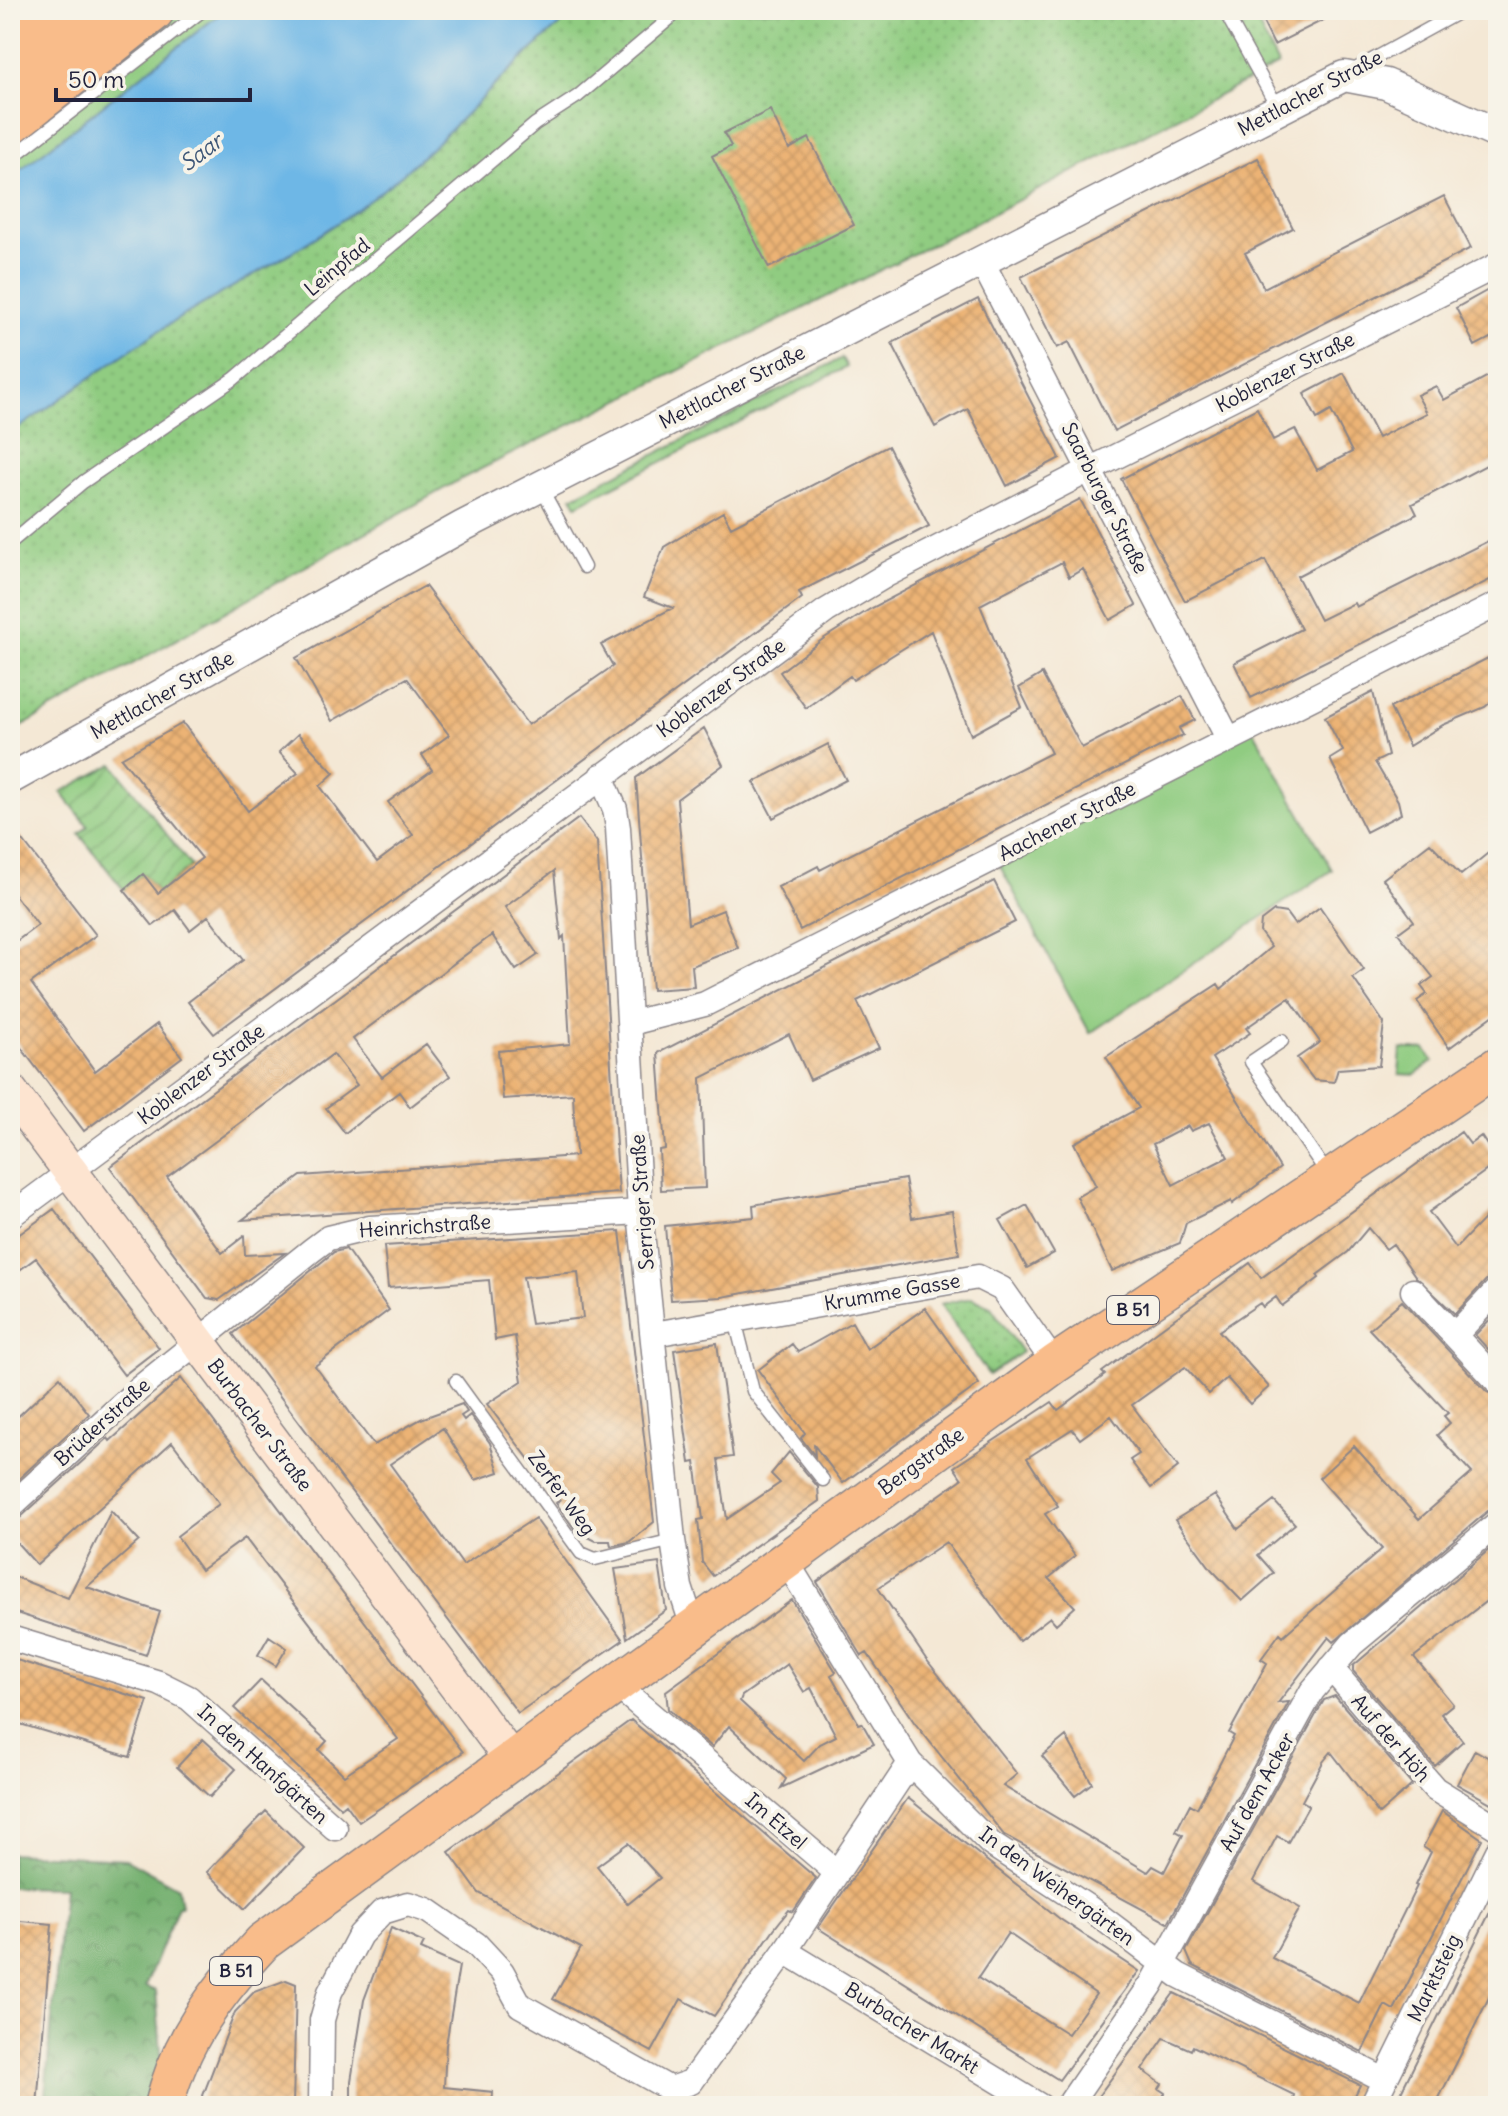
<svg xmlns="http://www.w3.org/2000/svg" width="1508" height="2116" viewBox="0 0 1508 2116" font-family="Delius,sans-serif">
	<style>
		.grass { fill: #90cc81; stroke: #59775e; stroke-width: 2 }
		.forest { fill: url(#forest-crowns); stroke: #4b6955; stroke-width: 2 }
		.park { fill: url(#park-dots); stroke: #59775e; stroke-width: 2 }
		.garden { fill: url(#garden-furrows); stroke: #59775e; stroke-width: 2 }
		.water { fill: #6eb7e6; stroke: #486c90; stroke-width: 2 }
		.building { fill: url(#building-cross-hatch); fill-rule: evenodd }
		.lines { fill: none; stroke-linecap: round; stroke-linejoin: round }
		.service-casing { stroke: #8b8588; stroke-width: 15 }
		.minor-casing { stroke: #8b8588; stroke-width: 27 }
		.tertiary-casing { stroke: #8b8588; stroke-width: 33 }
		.secondary-casing { stroke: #8b8588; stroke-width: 37 }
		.primary-casing { stroke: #8b8588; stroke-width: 41 }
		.motorway-casing { stroke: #8b8588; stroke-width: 47 }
		.service { stroke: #fff; stroke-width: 12 }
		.minor { stroke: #fff; stroke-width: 24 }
		.tertiary { stroke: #fff; stroke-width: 30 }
		.secondary { stroke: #fde4d0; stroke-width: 34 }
		.primary { stroke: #f9bc8a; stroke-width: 38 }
		.motorway { stroke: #f9bc8a; stroke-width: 44 }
		.labels { text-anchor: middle; stroke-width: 8; stroke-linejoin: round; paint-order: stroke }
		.shield { fill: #f7f3e8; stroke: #62616f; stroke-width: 2 }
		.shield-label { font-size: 18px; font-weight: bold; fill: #22223b }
		.street-label { font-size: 20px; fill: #22223b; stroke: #f7f3e8 }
		.water-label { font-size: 22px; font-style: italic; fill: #3d5677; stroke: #f7f3e8 }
	</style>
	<defs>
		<pattern id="forest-crowns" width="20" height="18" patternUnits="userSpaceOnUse" patternTransform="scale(2)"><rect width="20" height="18" fill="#74b06f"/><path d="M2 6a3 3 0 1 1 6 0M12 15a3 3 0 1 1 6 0" fill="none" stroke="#5f8f5c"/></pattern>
		<pattern id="park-dots" width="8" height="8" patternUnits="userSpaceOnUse" patternTransform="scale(2)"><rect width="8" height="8" fill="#90cc81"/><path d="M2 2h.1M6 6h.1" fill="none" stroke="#7caf70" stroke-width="1.8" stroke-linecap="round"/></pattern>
		<pattern id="garden-furrows" width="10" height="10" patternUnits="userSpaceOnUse" patternTransform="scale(2)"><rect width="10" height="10" fill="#90cc81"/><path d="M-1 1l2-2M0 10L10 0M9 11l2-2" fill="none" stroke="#7caf70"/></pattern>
		<pattern id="building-cross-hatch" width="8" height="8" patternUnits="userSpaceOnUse" patternTransform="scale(2)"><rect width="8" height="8" fill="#ecb375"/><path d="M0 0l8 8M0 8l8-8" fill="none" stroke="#ca9a66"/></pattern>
	</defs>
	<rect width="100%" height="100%" fill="#f7f3e8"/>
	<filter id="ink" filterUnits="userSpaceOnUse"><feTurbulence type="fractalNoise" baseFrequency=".0125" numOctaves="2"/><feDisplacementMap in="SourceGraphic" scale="16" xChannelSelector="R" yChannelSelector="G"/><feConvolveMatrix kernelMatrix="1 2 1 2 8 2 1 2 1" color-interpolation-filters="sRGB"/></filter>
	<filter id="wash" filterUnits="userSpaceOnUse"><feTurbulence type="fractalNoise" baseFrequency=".006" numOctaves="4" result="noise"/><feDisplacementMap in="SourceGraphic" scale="32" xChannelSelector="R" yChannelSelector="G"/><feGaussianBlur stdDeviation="1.8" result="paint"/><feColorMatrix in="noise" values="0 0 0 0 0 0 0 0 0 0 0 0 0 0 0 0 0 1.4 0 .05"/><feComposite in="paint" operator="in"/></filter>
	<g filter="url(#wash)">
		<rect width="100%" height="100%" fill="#f4e8d5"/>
		<path class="grass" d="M178,10H225L10,178V143Z
			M842,358L847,367L577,505L572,497Z
			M1251,726L1332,870L1090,1033L995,857Z
			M1401,1049H1425L1433,1061L1415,1075L1399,1074Z"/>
		<path class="forest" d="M10,1853L126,1859L178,1888L181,1906H178L145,1987L156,1991L162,2064L149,2106H44L64,1888L10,1887Z"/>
		<path class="park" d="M578,10H1251L1278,65L963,229L461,479L10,733V434C60,400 109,363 160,330C229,287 301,251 367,202C444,146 503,68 578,10Z
			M972,1298L991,1307L1022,1352L989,1375L940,1304Z"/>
		<path class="garden" d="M113,764L191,866L158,893L143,874L124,890L79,834L88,826L61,792Z"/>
		<path class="water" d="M225,10H578C503,68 444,146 367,202C301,251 229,287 160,330C109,363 60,400 10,434V178Z"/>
		<g id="blocks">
			<path class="building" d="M1257,10H1343L1274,45Z
				M770,110L789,149L809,138L854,225L769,268L712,156L731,146L724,133Z
				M1258,158L1293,228L1245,253L1264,288L1444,196L1471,248L1114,431L1069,342L1057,348L1021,277Z
				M1490,289L1498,304V334L1475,346L1456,308Z
				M978,299L1060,458L1007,486L968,409L935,427L892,343Z
				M1344,373L1378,438L1427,413L1417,395L1436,386L1444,400L1490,375L1498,389V459L1412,504L1417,514L1297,576L1320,620L1354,603L1356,607L1498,536V576L1251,698L1234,663L1301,629L1265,560L1185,601L1121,479L1257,408L1273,440L1295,429L1317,470L1352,452L1331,411L1317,419L1304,394Z
				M888,446L929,526L799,592L802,598L214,1034L188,1002L243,960L208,916L190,930L175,910L153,926L124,890L143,874L158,893L202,858L121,758L183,723L248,811L298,773L279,752L298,734L334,773L320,786L377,862L413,835L388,802L432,770L422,755L449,735L407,678L332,721L296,658L425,586L528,725L613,666L601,645L673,608L644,597L664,547L723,512L731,527Z
				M1080,499L1136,605L1110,620L1083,569L1069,577L1062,562L980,605L1022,707L971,735L931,631L853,680L850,676L806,708L780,672L823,639L870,609Z
				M1498,653V696L1485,707L1443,725L1409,746L1390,708Z
				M1042,674L1082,748L1182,696L1195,720L1179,728L1183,735L800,930L778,887L818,866L820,870L1051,753L1019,688Z
				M1373,692L1388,756L1375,762L1398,801L1401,814L1366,832L1330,759L1343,751L1325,717Z
				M704,728L723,765L677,799L688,924L723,910L738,948L692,966L694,987L652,990L636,778Z
				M828,744L846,780L773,818L754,782Z
				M579,818L597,842L619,1193L242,1220L301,1176L576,1156L573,1094L503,1099L498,1051L570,1044L564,936L561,939L554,871L505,907L538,955L516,970L492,935L353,1039L382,1077L426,1044L450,1076L410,1107L399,1092L345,1133L326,1108L357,1085L333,1054L167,1177L222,1253L244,1236L245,1255L285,1253L219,1300L207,1298L110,1167Z
				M10,824L96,935L31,983L95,1071L157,1024L182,1057L84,1131L10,1033V946L38,925L10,889Z
				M1430,843L1461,875L1498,845V1012L1449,1048L1417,1001L1427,994L1421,986L1433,977L1398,933L1414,921L1383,879Z
				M994,881L1015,922L857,1001L879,1048L810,1080L789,1034L701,1078L705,1188L661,1190L659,1150L665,1149L658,1053Z
				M1320,907L1364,970L1353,978L1384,1023L1379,1066L1338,1069L1334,1082L1314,1080L1297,1058L1320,1042L1289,998L1246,1028L1250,1033L1212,1058L1280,1168L1232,1204L1231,1201L1186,1223L1180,1243L1112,1271L1077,1197L1096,1186L1074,1143L1139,1108L1106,1057L1218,984L1221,989L1271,947L1260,932L1261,921L1274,911L1286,913L1295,925ZM1209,1123L1228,1157L1173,1185L1153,1144L1188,1126L1191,1131Z
				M1461,1132L1470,1144L1481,1136L1498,1162L1429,1212L1456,1248L1498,1204V1274L1487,1279L1455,1314L1416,1277L1393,1244L1386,1249L1368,1228L1348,1252L1317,1275L1319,1278L1282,1306L1276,1297L1263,1307L1260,1303L1219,1331L1269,1387L1250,1404L1227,1378L1209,1394L1185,1367L1132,1405L1178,1467L1151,1488L1130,1460L1139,1454L1111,1416L1080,1439L1072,1429L1027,1458L1058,1506L1045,1514L1075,1556L1049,1578L1075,1607L1056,1624L1050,1617L1019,1641L946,1542L878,1588L926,1659L1017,1774L1003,1786L1148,1872L1153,1866L1164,1872L1183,1835L1176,1831L1190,1804L1197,1808L1234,1736L1229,1733L1267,1663L1261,1659L1280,1633L1283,1636L1382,1549L1319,1478L1354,1446L1419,1519L1472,1473L1437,1435L1450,1423L1444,1416L1448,1413L1369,1329L1402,1301L1487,1392L1498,1397V1508L1488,1511L1334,1642L1329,1637L1278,1703L1289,1702L1168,1923L1004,1835L914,1722L867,1653L862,1656L817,1582L962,1479L954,1467L1052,1402L1058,1410L1105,1375L1102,1372L1250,1263L1261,1278Z
				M905,1179L912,1218L952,1211L959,1254L722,1297L671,1300L665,1226L754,1217L753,1205Z
				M1027,1205L1054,1253L1027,1268L1000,1220Z
				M54,1209L159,1348L124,1375L36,1258L10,1277V1241Z
				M620,1231L654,1522L629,1542L611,1546L610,1541H596L576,1531L556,1503L560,1500L487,1404L522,1381L515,1336L495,1340L489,1280L388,1288L384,1246ZM578,1272L583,1318L531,1324L523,1277Z
				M346,1249L389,1310L315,1366L374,1445L421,1419L462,1404L467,1412L461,1416L464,1420L470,1415L490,1443L499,1472L475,1480L443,1428L390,1464L463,1565L535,1518L623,1640L518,1713L233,1334L334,1252Z
				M925,1308L979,1384L843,1483L814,1445L815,1456L801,1438L805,1433L758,1370L792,1344L798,1352L852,1322L867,1349Z
				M1498,1311V1360L1475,1335Z
				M717,1343L733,1457L718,1459L727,1519L780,1483L771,1474L789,1452L818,1487L819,1501L713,1576L702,1562L698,1520L703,1519L695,1462L690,1463L674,1350Z
				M60,1377L89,1414L10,1487V1424Z
				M181,1378L463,1752L359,1822L346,1804L341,1808L234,1708L261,1680L327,1741L319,1750L344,1775L398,1739L245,1538L201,1570L177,1536L219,1504L172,1442L37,1565L10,1535V1522L20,1518L108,1438L110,1441Z
				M1215,1495L1238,1529L1274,1501L1295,1524L1258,1555L1274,1573L1242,1601L1212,1570L1175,1520Z
				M111,1511L139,1541L87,1587L160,1612L146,1655L10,1611V1575L68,1598Z
				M1498,1542V1592L1414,1657L1453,1704L1441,1714L1463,1741L1435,1766L1353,1671V1666Z
				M659,1563L666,1610L627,1638L615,1569Z
				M792,1600L836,1672L831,1675L859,1724L862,1723L874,1744L781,1788L786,1779L729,1726L712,1747L668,1709L666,1691ZM787,1664L804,1692L811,1688L836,1736L820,1744L804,1761L740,1701L742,1696Z
				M269,1636L287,1648L276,1666L258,1655Z
				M10,1658L148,1701L130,1757L10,1721Z
				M1335,1696L1412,1785L1379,1814L1331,1752L1323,1762L1302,1801L1309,1805L1288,1842L1277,1836L1253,1881L1300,1908L1272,1958L1359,2003L1417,1886L1415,1885L1431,1852L1423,1847L1442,1811L1482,1839L1394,2010L1385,2005L1362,2052L1192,1965L1186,1951L1324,1700Z
				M631,1720L816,1878L793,1912L789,1910L774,1929L714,2016L681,1999L652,2052L553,1999L581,1948L479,1893L449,1852ZM628,1843L660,1878L628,1904L597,1866Z
				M1066,1736L1092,1783L1075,1796L1042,1756Z
				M203,1739L236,1769L210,1797L177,1767Z
				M1475,1750L1498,1763V1807L1457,1784Z
				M908,1798L1060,1919L1139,1971L1059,2080L818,1928ZM1008,1933L1096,1994L1068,2034L978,1978Z
				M266,1811L304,1848L245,1909L207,1872Z
				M1498,1896V1979L1467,2042L1435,2106H1394Z
				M10,1920L52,1924L37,2106H10Z
				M391,1928L424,1943L421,1949L459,1966L446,2045L444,2087L493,2092L492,2106H351V2081L364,2000Z
				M286,1980L296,1984L293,2106H199L235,2012L254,1992Z
				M1174,1993L1360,2085L1350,2106H1308L1293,2099L1294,2095L1193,2046L1191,2050L1164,2038L1142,2070L1162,2084L1159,2089L1165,2093L1158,2106H1091Z"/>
		</g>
	</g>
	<g filter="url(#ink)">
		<use href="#blocks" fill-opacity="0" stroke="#8b8588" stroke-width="2"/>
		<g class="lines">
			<defs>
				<path id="service" d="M1224,10L1278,108
					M1350,72L1463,10
					M10,159L203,10
					M540,486L584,567
					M10,543L83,482L234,379L535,124L578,96L680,10
					M1282,1041L1251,1062L1329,1176
					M735,1320L753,1391L823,1480
					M456,1381L581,1553L595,1559L673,1540"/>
				<path id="minor" d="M981,260L1228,738
					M601,776L615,809L618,828L640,1212L673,1540L680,1587L693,1627
					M631,1023L705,1004L1498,604
					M10,1216L826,611L888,574L1091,469L1498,265
					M1413,1291L1498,1382
					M654,1334L978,1277L1002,1289L1055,1364
					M1455,1335L1498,1289
					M10,1507L141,1387L312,1250L328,1238L370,1228L640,1212
					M786,1561L910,1763L991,1844L1089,1908L1178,1975L1384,2080
					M10,1638L159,1683L189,1698L335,1828
					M1331,1668L1435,1789L1498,1828
					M615,1684L836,1872
					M785,1951L1040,2106
					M321,2106L322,2020L330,1992L360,1935L382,1912L408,1904L427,1910L476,1944L502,1972L520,2005L670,2089L691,2082L785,1951L910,1763
					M1068,2106L1151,1985L1312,1691L1352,1644L1498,1523
					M1372,2106L1498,1851"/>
				<path id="tertiary" d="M10,779L463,526L1344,76L1386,84L1498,134"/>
				<path id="secondary" d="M10,1091L511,1759"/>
				<path id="primary" d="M164,2106C179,2041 218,1990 263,1942L1055,1364L1498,1066"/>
				<path id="motorway" d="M10,33L39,10
					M10,77L95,10
					M10,122L152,10"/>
			</defs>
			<use href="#service" class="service-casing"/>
			<use href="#minor" class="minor-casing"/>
			<use href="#tertiary" class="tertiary-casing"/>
			<use href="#secondary" class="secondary-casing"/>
			<use href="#primary" class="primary-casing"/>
			<use href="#motorway" class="motorway-casing"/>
			<use href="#service" class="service"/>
			<use href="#minor" class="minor"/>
			<use href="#tertiary" class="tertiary"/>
			<use href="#secondary" class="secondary"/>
			<use href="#primary" class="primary"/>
			<use href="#motorway" class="motorway"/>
		</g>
	</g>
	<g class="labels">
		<g class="shield">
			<rect x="1107" y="1296" width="52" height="28" rx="6"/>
			<rect x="210" y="1957" width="52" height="28" rx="6"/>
		</g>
		<g class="shield-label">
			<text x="1133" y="1316">B 51</text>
			<text x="236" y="1977">B 51</text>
		</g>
		<g class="street-label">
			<text transform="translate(1310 93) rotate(-28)" y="7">Mettlacher Straße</text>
			<text transform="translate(337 267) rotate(-40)" y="7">Leinpfad</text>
			<text transform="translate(1285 372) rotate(-27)" y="7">Koblenzer Straße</text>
			<text transform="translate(732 387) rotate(-27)" y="7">Mettlacher Straße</text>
			<text transform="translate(1105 498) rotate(63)" y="7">Saarburger Straße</text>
			<text transform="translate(721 688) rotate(-36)" y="7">Koblenzer Straße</text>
			<text transform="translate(162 695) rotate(-29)" y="7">Mettlacher Straße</text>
			<text transform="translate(1067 821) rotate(-27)" y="7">Aachener Straße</text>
			<text transform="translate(201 1074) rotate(-37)" y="7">Koblenzer Straße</text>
			<text transform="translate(642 1202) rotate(-94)" y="7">Serriger Straße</text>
			<text transform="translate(425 1226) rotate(-4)" y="7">Heinrichstraße</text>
			<text transform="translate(892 1292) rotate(-10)" y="7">Krumme Gasse</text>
			<text transform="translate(102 1422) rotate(-42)" y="7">Brüderstraße</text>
			<text transform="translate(260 1425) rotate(53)" y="7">Burbacher Straße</text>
			<text transform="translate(921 1461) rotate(-36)" y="7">Bergstraße</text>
			<text transform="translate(562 1493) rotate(54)" y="7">Zerfer Weg</text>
			<text transform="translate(1391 1738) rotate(49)" y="7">Auf der Höh</text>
			<text transform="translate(263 1764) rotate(42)" y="7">In den Hanfgärten</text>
			<text transform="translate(1257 1792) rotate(-61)" y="7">Auf dem Acker</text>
			<text transform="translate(776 1821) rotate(41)" y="7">Im Etzel</text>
			<text transform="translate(1057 1886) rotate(36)" y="7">In den Weihergärten</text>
			<text transform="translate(1434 1978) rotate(-64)" y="7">Marktsteig</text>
			<text transform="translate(912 2028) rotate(32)" y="7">Burbacher Markt</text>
		</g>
		<g class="water-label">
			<text transform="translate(201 152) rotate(-37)" y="8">Saar</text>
		</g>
	</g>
	<rect width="1508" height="2116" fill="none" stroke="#f7f3e8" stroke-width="40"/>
	<path d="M56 88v12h194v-12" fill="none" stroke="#22223b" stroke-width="4"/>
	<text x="68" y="88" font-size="24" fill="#22223b" stroke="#f7f3e8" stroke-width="6" paint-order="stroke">50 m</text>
</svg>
